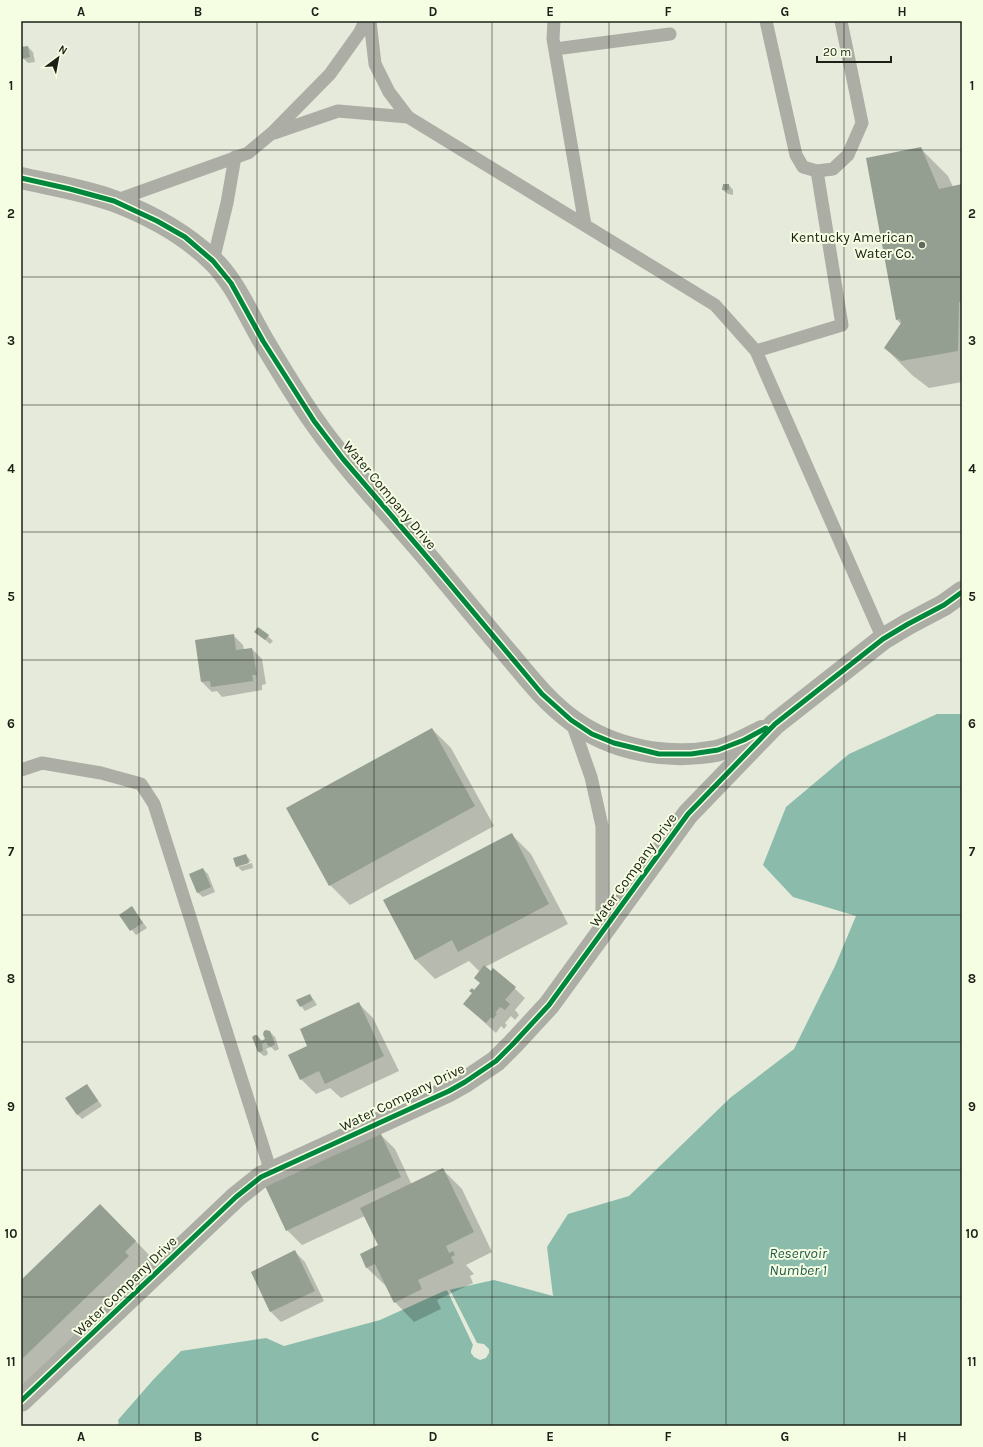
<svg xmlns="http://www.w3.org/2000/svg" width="983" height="1447" viewBox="0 0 983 1447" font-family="Karla,sans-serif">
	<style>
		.water { fill: #8bbbaa }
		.pier { fill: #e5eadb }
		.shadow { fill: #0003 }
		.building { fill: #949e91 }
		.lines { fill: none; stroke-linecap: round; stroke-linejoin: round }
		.lane { stroke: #acada5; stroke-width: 13 }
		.street { stroke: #acada5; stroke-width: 22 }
		.cycleway-casing { stroke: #f5fde2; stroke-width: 8 }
		.cycleway { stroke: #00873e; stroke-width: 5 }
		.grid { fill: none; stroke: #1d2017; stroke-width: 1; stroke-opacity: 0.55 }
		.poi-dot { fill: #63675c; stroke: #f5fde2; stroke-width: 1.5 }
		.labels { text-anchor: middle; stroke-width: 4; stroke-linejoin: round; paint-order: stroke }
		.poi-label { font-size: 14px; fill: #1d2017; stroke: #f5fde2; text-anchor: end }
		.street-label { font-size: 14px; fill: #1d2017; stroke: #f5fde2 }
		.water-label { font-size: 15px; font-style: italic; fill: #245b4e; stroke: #f5fde2 }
		.neatline { fill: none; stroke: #1d2017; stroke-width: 1.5 }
		.grid-label { font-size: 13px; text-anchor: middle; font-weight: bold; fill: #1d2017 }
	</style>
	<rect width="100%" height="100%" fill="#e5eadb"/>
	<path class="water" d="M937,714H962V1426H119L118,1420L153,1380L181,1351L266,1338L284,1346L380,1320L444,1291L494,1280L553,1296L547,1247L568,1214L629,1196L730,1098L794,1049L835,966L856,916L793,897L763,865L786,807L849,754Z"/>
	<path class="pier" d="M446,1288H449L477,1343L484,1344L489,1349V1353L486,1358L480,1360L474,1357L471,1353V1351L473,1345Z"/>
	<path class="shadow" d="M28,47L33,52L35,62L28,63L23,58Z
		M920,148L948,176L953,187L962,185V382L929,388L912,375L885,348L901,324L897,320Z
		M729,185L733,190V195L728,194L723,190Z
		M259,628L273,641L270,644L256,632Z
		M233,635L243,645L244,650L252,649L262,659L266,684L262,685V690L222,697L217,691L212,692L202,682Z
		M432,729L451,748L494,826L350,905L330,885L287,808Z
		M511,834L531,854L568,924L485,967L491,972L493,969L525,998L515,1010L519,1015L515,1020L511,1016L505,1023L507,1025L504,1029L501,1026L496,1033L464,1004L481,983L483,968L479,971L469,961L435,979L415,959Z
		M246,855L251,861L238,865V867L252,863L253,868L242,871L237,866Z
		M203,869L208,874L215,892L203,897L198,893L191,874Z
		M132,907L147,928L136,935L120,915Z
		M309,995L314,1000L317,1005L305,1011L301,1006Z
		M358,1003L373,1018L399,1071L341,1098L330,1088L316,1094L301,1079L309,1047Z
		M270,1032L275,1037L279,1049L275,1051L271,1047L266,1049L268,1053L267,1055L264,1056L259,1052L257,1036L262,1041L266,1039Z
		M86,1085L91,1090L102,1106L82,1119L77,1114Z
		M380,1134L395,1149L412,1185L443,1170L462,1189L492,1252L466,1265L474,1274L470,1276L473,1283L437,1300L441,1309L414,1322L395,1302L387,1287L367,1268L361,1255L380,1246L365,1216L302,1245L287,1230Z
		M120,1225L155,1261L21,1388V1282Z
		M295,1252L305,1262L324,1301L281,1322L271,1312Z"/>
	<path class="building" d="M28,46L30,57L22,59L21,47Z
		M921,147L939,189L962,184V302H959L958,351L901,361L884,348L901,323L900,319L896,320L866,158Z
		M723,184H729V190H722Z
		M258,627L269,635L265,640L254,632Z
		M234,634L236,650L252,648L257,675H252L253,681L211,687L210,681L201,682L195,640Z
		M432,728L475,806L329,886L286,808Z
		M512,833L549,904L458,952L452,940L415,960L383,900Z
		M246,854L249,863L236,867L233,858Z
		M203,868L211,887L197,893L189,874Z
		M132,906L143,923L130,931L119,915Z
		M484,965L491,971L493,968L516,987L505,1000L510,1004L505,1010L500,1007L495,1013L497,1014L493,1019L491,1017L486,1023L463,1004L472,993L469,991L472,988L474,990L480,983L474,978Z
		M310,994L313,1000L300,1007L296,1000Z
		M359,1002L384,1056L325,1084L319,1071L300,1080L288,1055L307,1046L300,1029Z
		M266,1030L270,1031L275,1044L271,1047L268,1046L266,1042L262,1044L263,1050L261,1052H258L252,1037L255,1035H257L261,1041L265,1039L263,1034L264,1031Z
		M87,1084L98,1101L77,1115L65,1098Z
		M380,1132L401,1177L286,1231L265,1186Z
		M443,1168L474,1232L446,1246L449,1253L453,1251L455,1255L451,1257L454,1263L418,1280L422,1289L394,1303L375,1264L366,1268L360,1254L378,1245L360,1208Z
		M100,1204L136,1241L125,1252L129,1256L21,1360V1280Z
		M295,1250L315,1291L270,1312L251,1272Z"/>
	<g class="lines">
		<path class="lane" d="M370,21L375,64L389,92L408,117L715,305L756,351L883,639
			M554,21L553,39L585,225
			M766,21L796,155L803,167L817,171L833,169L848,155L862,123L841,21
			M555,49L670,34
			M274,133L338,111L408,117
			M114,201L248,153L272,133L330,74L360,32L365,21
			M213,261L227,203L235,157
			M756,351L842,325L817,171
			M571,720L591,777L602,826V930
			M21,770L42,763L101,773L141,784L154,804L271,1172"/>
		<path class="street" d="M21,178C52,185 84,190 114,201C148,214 185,234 212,260C235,282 247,313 263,340C279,367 296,395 314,421C351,474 398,521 439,571C463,600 486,628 510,656C529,679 548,703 573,721C613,750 667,760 716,751C732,747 748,738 762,731
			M21,1401L236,1197L261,1177L449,1091L465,1082L496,1061L513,1044L549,1005L688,814L775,724L883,639L908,624L944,605L962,592"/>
		<defs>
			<path id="cycleway" d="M21,178L70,189L114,201L157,221L185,237L213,261L231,283L263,341L314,421L343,459L433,564L542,694L571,720L592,734L614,743L659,754H691L718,750L744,740L766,728
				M21,1401L236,1197L261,1177L449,1091L465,1082L496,1061L513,1044L549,1005L688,814L775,724L883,639L908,624L944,605L962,592"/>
		</defs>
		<use href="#cycleway" class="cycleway-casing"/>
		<use href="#cycleway" class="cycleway"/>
	</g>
	<path class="grid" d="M139,21V1426M257,21V1426M374,21V1426M492,21V1426M609,21V1426M726,21V1426M844,21V1426M21,150H962M21,277H962M21,405H962M21,532H962M21,660H962M21,787H962M21,915H962M21,1042H962M21,1170H962M21,1297H962"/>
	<circle class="poi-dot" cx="922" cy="245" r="4"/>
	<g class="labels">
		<g class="poi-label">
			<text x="914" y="242">Kentucky American<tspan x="914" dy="16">Water Co.</tspan></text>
		</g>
		<g class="street-label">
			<text transform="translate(390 495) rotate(50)" y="5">Water Company Drive</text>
			<text transform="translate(633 870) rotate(-54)" y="5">Water Company Drive</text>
			<text transform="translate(402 1097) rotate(-26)" y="5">Water Company Drive</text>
			<text transform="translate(125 1286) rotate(-44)" y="5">Water Company Drive</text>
		</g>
		<g class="water-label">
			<text x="798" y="1258">Reservoir<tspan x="798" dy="17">Number 1</tspan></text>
		</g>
	</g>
	<rect width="983" height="1447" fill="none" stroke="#f5fde2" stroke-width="44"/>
	<g transform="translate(58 58) rotate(32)" stroke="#f5fde2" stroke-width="3" paint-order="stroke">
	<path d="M0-3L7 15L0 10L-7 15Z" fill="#1d2017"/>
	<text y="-6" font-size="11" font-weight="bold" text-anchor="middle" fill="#1d2017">N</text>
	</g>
	<path d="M817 56v6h74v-6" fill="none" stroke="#1d2017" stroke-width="2"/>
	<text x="823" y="56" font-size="12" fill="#1d2017" stroke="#f5fde2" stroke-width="3" paint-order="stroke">20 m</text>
	<rect x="22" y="22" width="939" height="1403" class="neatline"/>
	<g class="grid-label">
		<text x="81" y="16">A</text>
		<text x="198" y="16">B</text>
		<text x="315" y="16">C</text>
		<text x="433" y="16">D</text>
		<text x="550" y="16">E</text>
		<text x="668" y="16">F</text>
		<text x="785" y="16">G</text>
		<text x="902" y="16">H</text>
		<text x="11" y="90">1</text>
		<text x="972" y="90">1</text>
		<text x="11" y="218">2</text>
		<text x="972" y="218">2</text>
		<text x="11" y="345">3</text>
		<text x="972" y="345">3</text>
		<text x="11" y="473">4</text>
		<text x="972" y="473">4</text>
		<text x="11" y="601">5</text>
		<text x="972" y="601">5</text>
		<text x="11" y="728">6</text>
		<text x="972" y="728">6</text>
		<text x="11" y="856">7</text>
		<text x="972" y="856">7</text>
		<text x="11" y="983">8</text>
		<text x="972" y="983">8</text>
		<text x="11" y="1111">9</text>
		<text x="972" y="1111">9</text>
		<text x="11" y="1238">10</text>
		<text x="972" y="1238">10</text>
		<text x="11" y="1366">11</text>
		<text x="972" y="1366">11</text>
		<text x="81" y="1441">A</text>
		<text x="198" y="1441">B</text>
		<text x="315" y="1441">C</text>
		<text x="433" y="1441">D</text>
		<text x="550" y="1441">E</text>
		<text x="668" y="1441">F</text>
		<text x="785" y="1441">G</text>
		<text x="902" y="1441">H</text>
	</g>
</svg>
